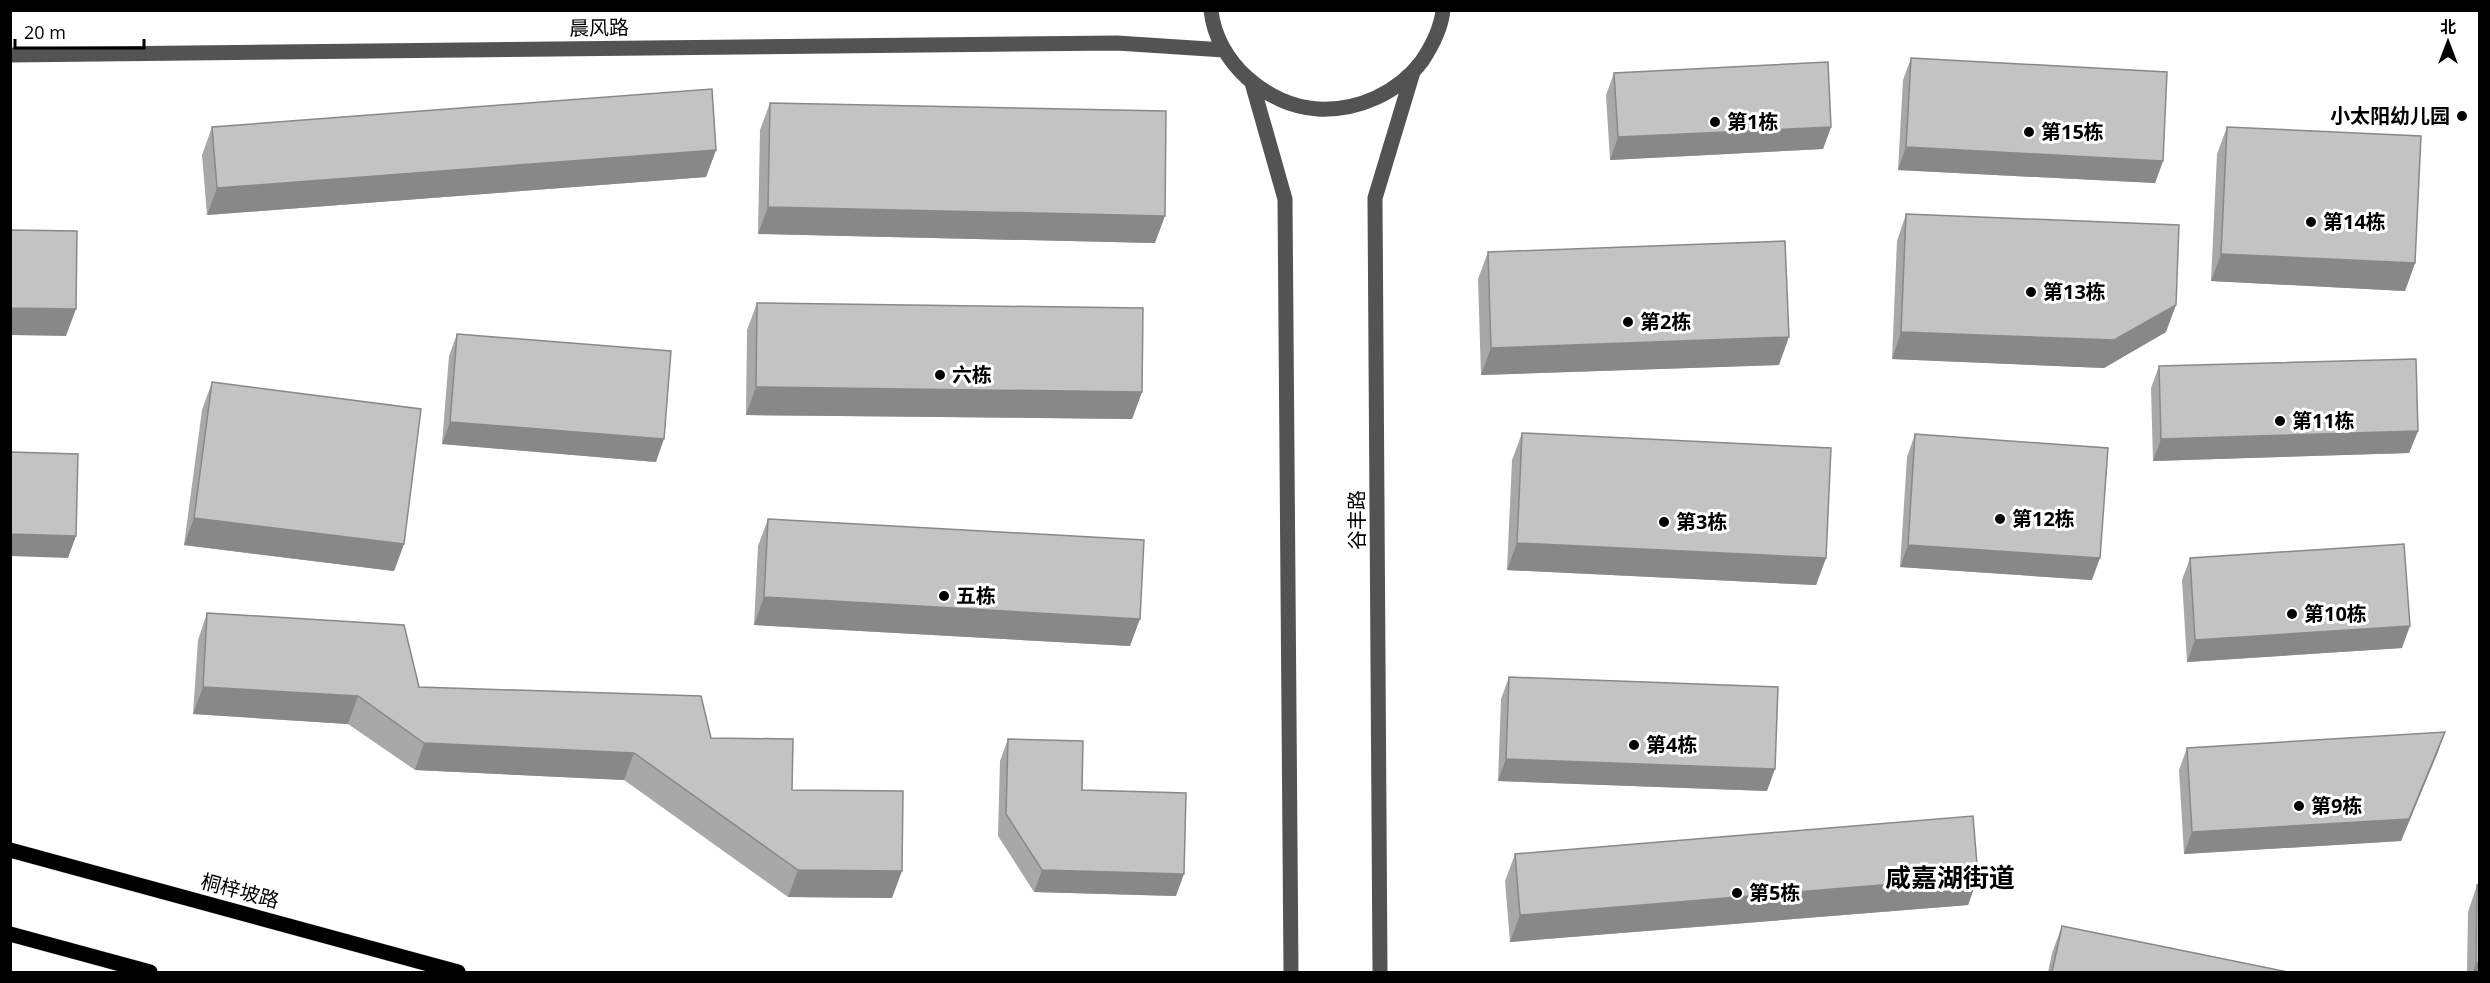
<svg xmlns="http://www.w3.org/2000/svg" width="2490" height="983" viewBox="0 0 2490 983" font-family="'Open Sans','Noto Sans SC',sans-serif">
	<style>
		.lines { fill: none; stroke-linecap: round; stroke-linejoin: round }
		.major-casing { stroke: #dbdbdb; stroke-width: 16 }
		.minor { stroke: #535353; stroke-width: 15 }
		.major { stroke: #000; stroke-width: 15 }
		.wall { fill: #a8a8a8 }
		.shaded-wall { fill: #888 }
		.building { fill: #c3c3c3; stroke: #888; stroke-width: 1.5 }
		.poi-dot { fill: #000; stroke: #fff; stroke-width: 2 }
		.labels { text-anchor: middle; stroke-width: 6; stroke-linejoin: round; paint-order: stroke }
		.street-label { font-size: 20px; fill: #000; stroke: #fff }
		.poi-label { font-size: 20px; font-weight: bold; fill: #000; stroke: #fff; text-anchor: start }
		.district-label { font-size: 26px; font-weight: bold; fill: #000; stroke: #fff }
	</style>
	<rect width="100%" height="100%" fill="#fff"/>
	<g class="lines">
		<defs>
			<path id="major" d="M10,850L458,972
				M10,934L150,972"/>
		</defs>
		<use href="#major" class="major-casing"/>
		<path class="minor" d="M1211,10C1216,62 1267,106 1318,109C1358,111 1398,93 1422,61C1432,46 1441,29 1443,10
			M10,55L1117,43L1224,50
			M1252,83L1285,199L1291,972
			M1380,972L1375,198L1413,72"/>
		<use href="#major" class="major"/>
	</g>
	<path class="wall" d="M1911,58L2163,161L2155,183L1898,170L1903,80Z
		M1614,73L1831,127L1823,149L1610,160L1606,95Z
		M770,103L1155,243L758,234L760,130Z
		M212,127L716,150L706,177L207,215L202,155Z
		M2227,127L2415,263L2405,291L2211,281L2217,154Z
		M1906,214L2166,332L2104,368L1892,359L1897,241Z
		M1488,252L1779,365L1481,375L1478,279Z
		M757,303L1142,392L1132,419L746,415L747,330Z
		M457,334L656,462L442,444L449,356Z
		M2159,366L2418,431L2409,453L2153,461L2151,388Z
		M212,382L404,544L394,571L184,545L202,410Z
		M1522,433L1826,558L1816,585L1507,570L1512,460Z
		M1915,434L2092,580L1900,567L1907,457Z
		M768,519L1130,646L754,625L758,546Z
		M2190,558L2402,648L2187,662L2182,580Z
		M207,613L419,687L711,738L792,790L892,898L788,897L624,780L415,770L348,724L193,714L198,640Z
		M1509,677L1767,791L1498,781L1501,699Z
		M2445,732L2437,754L2401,841L2184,854L2179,770L2187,748Z
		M1008,739L1082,790L1176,896L1034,892L998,836L1000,761Z
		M1515,854L1978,877L1968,905L1510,942L1505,881Z
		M2477,885L2480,972H2467L2468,912Z
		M2062,926L2288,972H2048L2052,953Z"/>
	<path class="shaded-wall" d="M1831,127L1823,149L1610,160L1618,137Z
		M1906,147L2163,161L2155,183L1898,170Z
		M716,150L706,177L207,215L217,188Z
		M768,207L1165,216L1155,243L758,234Z
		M2221,254L2415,263L2405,291L2211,281Z
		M2176,305L2166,332L2104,368L1892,359L1901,332Z
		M10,308L76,309L66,336L10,335Z
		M1789,337L1779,365L1481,375L1491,348Z
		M756,387L1142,392L1132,419L746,415Z
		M450,422L664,439L656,462L442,444Z
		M2418,431L2409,453L2153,461L2161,439Z
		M194,518L404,544L394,571L184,545Z
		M10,534L76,536L68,558L10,556Z
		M1517,543L1826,558L1816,585L1507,570Z
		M1908,545L2100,558L2092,580L1900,567Z
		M764,597L1140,619L1130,646L754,625Z
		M2410,626L2402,648L2187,662L2195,640Z
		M203,687L358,696L348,724L193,714Z
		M2445,732L2437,754L2401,841L2184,854L2192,832Z
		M424,743L634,753L624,780L415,770Z
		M1506,759L1775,769L1767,791L1498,781Z
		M798,870L902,871L892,898L788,897Z
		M1042,870L1184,874L1176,896L1034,892Z
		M1978,877L1968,905L1510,942L1520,915Z
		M2476,963H2480V972H2473Z"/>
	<path class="building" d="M1911,58L2167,72L2163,161L1906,147Z
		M1828,62L1831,127L1618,137L1614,73Z
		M712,89L716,150L217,188L212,127Z
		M770,103L1166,111L1165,216L768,207Z
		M2227,127L2421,136L2415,263L2221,254Z
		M1906,214L2179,225L2176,305L2114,340L1901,332Z
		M10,230L77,231L76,309L10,308Z
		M1785,241L1789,337L1491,348L1488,252Z
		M757,303L1143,308L1142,392L756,387Z
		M457,334L671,351L664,439L450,422Z
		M2416,359L2418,431L2161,439L2159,366Z
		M212,382L421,409L404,544L194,518Z
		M1522,433L1831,448L1826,558L1517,543Z
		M1915,434L2108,448L2100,558L1908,545Z
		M10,452L78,454L76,536L10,534Z
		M768,519L1144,540L1140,619L764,597Z
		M2404,544L2410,626L2195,640L2190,558Z
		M207,613L404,625L419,687L701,696L711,738L793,739L792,790L903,791L902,871L798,870L634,753L424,743L358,696L203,687Z
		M1509,677L1778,687L1775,769L1506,759Z
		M2445,732L2409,819L2192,832L2187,748Z
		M1008,739L1083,741L1082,790L1186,793L1184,874L1042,870L1006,814Z
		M1973,816L1978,877L1520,915L1515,854Z
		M2477,885H2480V963H2476Z
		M2062,926L2288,972H2052Z"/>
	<g class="poi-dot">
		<circle cx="2462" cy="116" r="6"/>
		<circle cx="1715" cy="122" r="6"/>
		<circle cx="2029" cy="132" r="6"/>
		<circle cx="2311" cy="222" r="6"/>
		<circle cx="2031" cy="292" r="6"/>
		<circle cx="1628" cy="322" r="6"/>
		<circle cx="940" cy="375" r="6"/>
		<circle cx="2280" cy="421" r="6"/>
		<circle cx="2000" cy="519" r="6"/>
		<circle cx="1664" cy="522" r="6"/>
		<circle cx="944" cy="596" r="6"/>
		<circle cx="2292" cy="614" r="6"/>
		<circle cx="1634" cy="745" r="6"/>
		<circle cx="2299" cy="806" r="6"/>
		<circle cx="1737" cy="893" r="6"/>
	</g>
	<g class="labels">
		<g class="street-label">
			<text transform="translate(599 28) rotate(-1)" y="7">晨风路</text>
			<text transform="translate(1357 520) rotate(-90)" y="7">谷丰路</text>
			<text transform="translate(240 891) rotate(15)" y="7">桐梓坡路</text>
		</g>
		<g class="poi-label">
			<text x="2450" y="123" text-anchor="end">小太阳幼儿园</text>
			<text x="1727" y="129">第1栋</text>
			<text x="2041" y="139">第15栋</text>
			<text x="2323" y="229">第14栋</text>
			<text x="2043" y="299">第13栋</text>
			<text x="1640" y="329">第2栋</text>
			<text x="952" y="382">六栋</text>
			<text x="2292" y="428">第11栋</text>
			<text x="2012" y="526">第12栋</text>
			<text x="1676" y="529">第3栋</text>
			<text x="956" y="603">五栋</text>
			<text x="2304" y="621">第10栋</text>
			<text x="1646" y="752">第4栋</text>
			<text x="2311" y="813">第9栋</text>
			<text x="1749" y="900">第5栋</text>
		</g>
		<g class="district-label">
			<text x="1950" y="887">咸嘉湖街道</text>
		</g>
	</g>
	<rect width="2490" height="983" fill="none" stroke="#000000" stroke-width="24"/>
	<g transform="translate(2448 42)" stroke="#ffffff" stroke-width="4.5" paint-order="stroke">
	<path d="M0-4.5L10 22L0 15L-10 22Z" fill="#000000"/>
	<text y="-9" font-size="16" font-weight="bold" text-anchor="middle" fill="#000000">北</text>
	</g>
	<path d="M15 39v9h129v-9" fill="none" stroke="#000000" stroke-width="3"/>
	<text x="24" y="39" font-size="18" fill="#000000" stroke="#ffffff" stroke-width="4.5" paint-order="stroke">20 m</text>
</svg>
